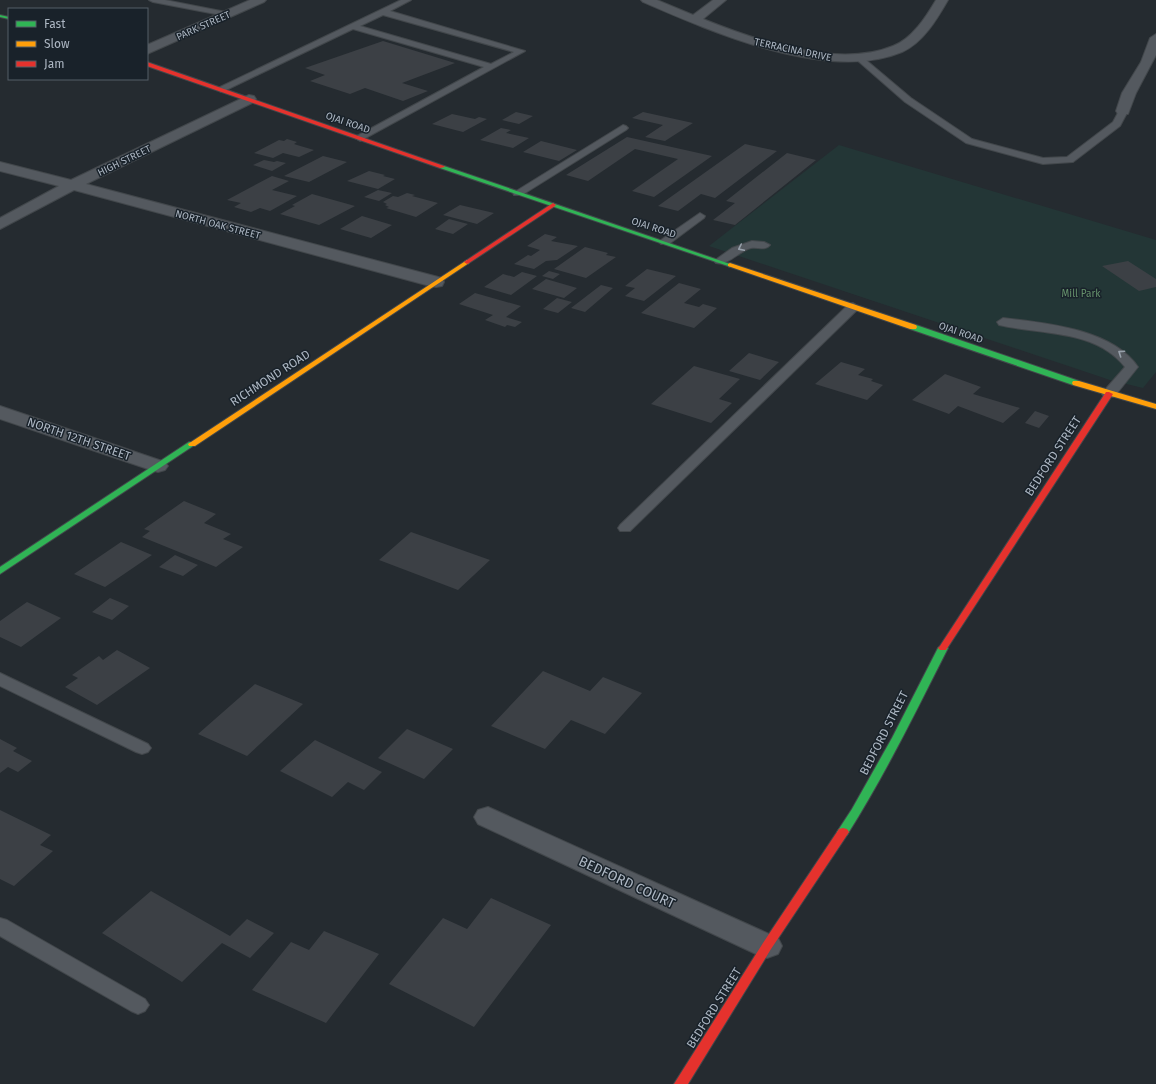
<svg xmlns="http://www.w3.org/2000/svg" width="1156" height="1084" viewBox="0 0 1156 1084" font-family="'Fira Sans',sans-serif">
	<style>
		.green { fill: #233636 }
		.building { fill: #3c4045 }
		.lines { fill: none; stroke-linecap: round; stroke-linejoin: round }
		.lane-casing { stroke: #42474b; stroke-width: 2 }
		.street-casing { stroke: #42474b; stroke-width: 2 }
		.fast-casing { stroke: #42474b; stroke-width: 2 }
		.slow-casing { stroke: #42474b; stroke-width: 2 }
		.jam-casing { stroke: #42474b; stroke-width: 2 }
		.lane { fill: #54595f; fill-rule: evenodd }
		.street { fill: #54595f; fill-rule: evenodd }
		.fast { fill: #30b455; fill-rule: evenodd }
		.slow { fill: #ff9f0a; fill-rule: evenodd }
		.jam { fill: #e5322d; fill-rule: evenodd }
		.oneway { stroke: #97a0aa }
		.labels { text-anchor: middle; stroke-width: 3; stroke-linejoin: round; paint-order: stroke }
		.far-street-label { font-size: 10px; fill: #adb7c3; stroke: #19222a }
		.far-park-label { font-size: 10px; fill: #66926c; stroke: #19222a }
		.street-label { font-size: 12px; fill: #adb7c3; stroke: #19222a }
		.near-street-label { font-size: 14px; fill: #adb7c3; stroke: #19222a }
	</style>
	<rect width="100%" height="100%" fill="#252b30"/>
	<path class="green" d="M839,145L1156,240V372L1143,388L1110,380L709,246Z"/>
	<path class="building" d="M383,41L455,63L402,83L428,91L403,101L365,88L350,94L310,81L325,75L305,68Z
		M516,112L533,116L519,124L502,120Z
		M643,112L693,123L665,141L645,137L663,125L632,118Z
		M452,114L475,119L479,117L487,119L463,132L432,124Z
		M501,128L511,130L506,133L529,138L513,148L480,140Z
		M627,137L712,156L654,197L632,191L678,159L635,149L588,181L566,175Z
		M287,139L297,142L294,144L297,145L314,150L299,157L283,153L273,158L254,153L279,140L284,141Z
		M541,141L577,150L559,161L523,152Z
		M745,144L777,151L715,198L701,194L678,211L658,206Z
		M787,153L816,160L735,225L713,220L735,203L726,201Z
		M323,156L347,162L309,182L284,176Z
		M264,160L274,162L277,161L286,163L272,171L253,165Z
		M369,171L385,175L383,176L395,179L378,189L347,181Z
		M272,176L289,181L272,190L297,196L270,211L260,208L251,212L234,207L241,203L227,200Z
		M378,190L392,193L379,201L364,197Z
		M407,193L415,195L412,196L438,203L416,217L386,208L389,207L385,205L387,204L383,202L393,196L398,197Z
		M312,194L355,206L319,225L280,214L295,206L292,205Z
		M460,205L494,213L477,224L443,215Z
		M362,216L392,225L371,238L340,229Z
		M449,219L468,224L453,234L435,229Z
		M545,234L557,237L551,241L578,246L557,260L546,261L534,269L514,264L528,255L531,256L540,250L527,246Z
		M585,247L608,253L606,255L616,257L586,278L554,269Z
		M1128,261L1156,279V287L1139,291L1102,266Z
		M647,269L676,276L644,301L625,296L635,288L625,286Z
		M549,271L560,274L553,279L542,276Z
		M522,272L537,276L511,295L484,287L503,274L514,277Z
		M546,279L577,288L564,298L532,289Z
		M679,283L701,289L684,303L699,307L703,304L717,308L694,328L641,313Z
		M601,285L613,288L585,312L571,308Z
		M475,293L521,306L506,317L522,322L515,327L507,325L505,327L485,320L493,315L459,304Z
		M557,298L572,302L558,313L543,309Z
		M749,353L779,362L760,380L729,371Z
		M841,362L865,369L858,375L873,379L871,381L883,385L867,400L815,384Z
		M694,366L740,379L719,399L732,403L711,423L651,404Z
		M945,374L981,387L973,394L1020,408L1003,423L958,406L949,414L912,400Z
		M1035,411L1049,416L1039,428L1025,423Z
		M184,501L216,514L204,523L231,534L223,539L243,547L216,567L142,537L150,531L144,529Z
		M411,532L490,560L458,590L379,560Z
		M121,542L152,555L105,587L74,574Z
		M175,555L198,565L183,576L159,567Z
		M110,598L129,606L112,620L92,612Z
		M27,602L61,618L21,647L0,637V621Z
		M117,650L150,668L97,705L65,687L78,678L72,675L99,656L103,660Z
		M543,671L590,691L603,677L642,693L605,734L571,720L545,749L491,726Z
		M255,684L303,704L247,756L198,734Z
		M407,729L453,749L424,779L378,758Z
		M0,739L17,748L13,751L32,761L18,772L8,767L0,773Z
		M315,740L382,772L364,790L348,782L332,797L280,771Z
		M0,810L51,835L40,845L53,851L14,886L0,879Z
		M151,891L230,936L247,919L274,933L250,958L222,943L182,982L102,933Z
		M491,898L551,925L474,1027L389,984L443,918L467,929Z
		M324,931L379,954L326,1023L252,990L291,942L309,950Z"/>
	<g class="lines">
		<defs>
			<path id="lane" d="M149,0H165L226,12L230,14L226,16L153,2Z
				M401,0H411L390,11L525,51L360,141L355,138L357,136L484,67L353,29L224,91L221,92L216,89ZM383,15L514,52L491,64L360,26Z
				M860,55L911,98L972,139L1043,158L1067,157L1113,122L1120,109L1123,108L1128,111L1120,126L1073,162L1043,164L966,143L905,102L857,60V56Z
				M623,125L626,126L628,128L626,130L522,195H514L513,193Z
				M700,213L705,216L704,218L669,244H661L659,242L661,240Z
				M752,241L764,242L770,245C765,251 758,247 751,248C739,251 728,266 716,263L714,261L732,248Z
				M853,303L859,307L857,310L630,531H620L618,528L620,525L849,304Z
				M1003,318C1046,323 1112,329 1138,367L1114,397H1104L1102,394L1104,391L1125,367C1095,329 1041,335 999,325L997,322Z
				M0,673L148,744L151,748L148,752L142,754L136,752L0,686Z
				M0,918L7,920L145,999L149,1005L145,1011L138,1014L131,1011L0,936Z"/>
			<path id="street" d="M250,0H266L264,2L147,54V45Z
				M641,0H657L693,15L713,0H726L703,19C755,40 838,69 893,46C912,39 926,17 936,0H948C937,19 923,43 902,52C829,83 712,32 643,2Z
				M1156,34V55L1136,93L1128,114H1118L1116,111L1122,93L1141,62L1150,38Z
				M249,95L254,96L256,99L254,102L86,184L442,278L444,282L442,286L436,287L430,286L74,190L0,229V218L59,186L0,171V162L71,180Z
				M0,406L165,462L168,466L165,470L158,472L151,470L0,419Z
				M488,807L778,938L782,946L778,954L767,958L756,954L478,824L474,817L478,810Z"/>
			<path id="fast" d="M0,15L9,17V19L0,17Z
				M440,166H444L733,265L730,267L728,266L440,168Z
				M910,325H916L1079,381L1080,383L1076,385H1073L910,329Z
				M189,442H195L196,444L0,574V567Z
				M943,645L948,648C916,711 885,775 847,835L843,836L839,835L837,832L852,809L892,738L938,648Z"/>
			<path id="slow" d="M467,260L469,261V263L195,446H189L188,444Z
				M730,263L916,325L917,327L916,329H910L728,266V264Z
				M1073,381H1079L1156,404V409L1073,385L1072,383Z"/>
			<path id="jam" d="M147,62L444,166L445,167L440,168L147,66Z
				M553,203L556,205L555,206L469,263L467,264L464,262Z
				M1106,392H1109L1113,394L946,650H940L938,648L940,646Z
				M843,828L847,829L849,832L771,949L688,1084H674L763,943L839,829Z"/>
		</defs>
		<use href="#lane" class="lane-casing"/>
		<use href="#street" class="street-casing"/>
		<use href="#fast" class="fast-casing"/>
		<use href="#slow" class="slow-casing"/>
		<use href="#jam" class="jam-casing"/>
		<use href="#lane" class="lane"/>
		<use href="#street" class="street"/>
		<use href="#fast" class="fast"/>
		<use href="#slow" class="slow"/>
		<use href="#jam" class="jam"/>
	</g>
	<defs><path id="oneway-chevron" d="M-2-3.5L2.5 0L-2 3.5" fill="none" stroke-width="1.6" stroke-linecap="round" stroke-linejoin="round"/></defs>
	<g class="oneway">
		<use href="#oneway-chevron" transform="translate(741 248) rotate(154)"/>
		<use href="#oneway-chevron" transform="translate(1121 353) rotate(-146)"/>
	</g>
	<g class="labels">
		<g class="far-street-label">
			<text transform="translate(203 25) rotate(-24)" y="4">PARK STREET</text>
			<text transform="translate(793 49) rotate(12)" y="4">TERRACINA DRIVE</text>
			<text transform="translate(348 122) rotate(19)" y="4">OJAI ROAD</text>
			<text transform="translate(124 160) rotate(-26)" y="4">HIGH STREET</text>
			<text transform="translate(218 224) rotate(15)" y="4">NORTH OAK STREET</text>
			<text transform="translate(654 227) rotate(18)" y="4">OJAI ROAD</text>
			<text transform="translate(961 332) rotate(19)" y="4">OJAI ROAD</text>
		</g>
		<g class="far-park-label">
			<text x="1081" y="297">Mill Park</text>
		</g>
		<g class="street-label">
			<text transform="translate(270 378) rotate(-33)" y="4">RICHMOND ROAD</text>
			<text transform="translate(79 439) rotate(19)" y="4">NORTH 12TH STREET</text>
			<text transform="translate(1053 456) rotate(-57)" y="4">BEDFORD STREET</text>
			<text transform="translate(884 733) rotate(-63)" y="4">BEDFORD STREET</text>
			<text transform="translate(714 1008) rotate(-58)" y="4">BEDFORD STREET</text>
		</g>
		<g class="near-street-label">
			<text transform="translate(627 882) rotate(25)" y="5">BEDFORD COURT</text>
		</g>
	</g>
	<rect x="8" y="8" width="140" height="72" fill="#19222a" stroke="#545e67"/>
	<rect x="16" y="21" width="20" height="6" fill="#30b455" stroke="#545e67"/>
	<text x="44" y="28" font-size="12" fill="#adb7c3">Fast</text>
	<rect x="16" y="41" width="20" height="6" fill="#ff9f0a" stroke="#545e67"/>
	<text x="44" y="48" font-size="12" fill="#adb7c3">Slow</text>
	<rect x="16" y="61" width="20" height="6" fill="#e5322d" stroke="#545e67"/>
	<text x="44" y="68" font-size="12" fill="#adb7c3">Jam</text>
</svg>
